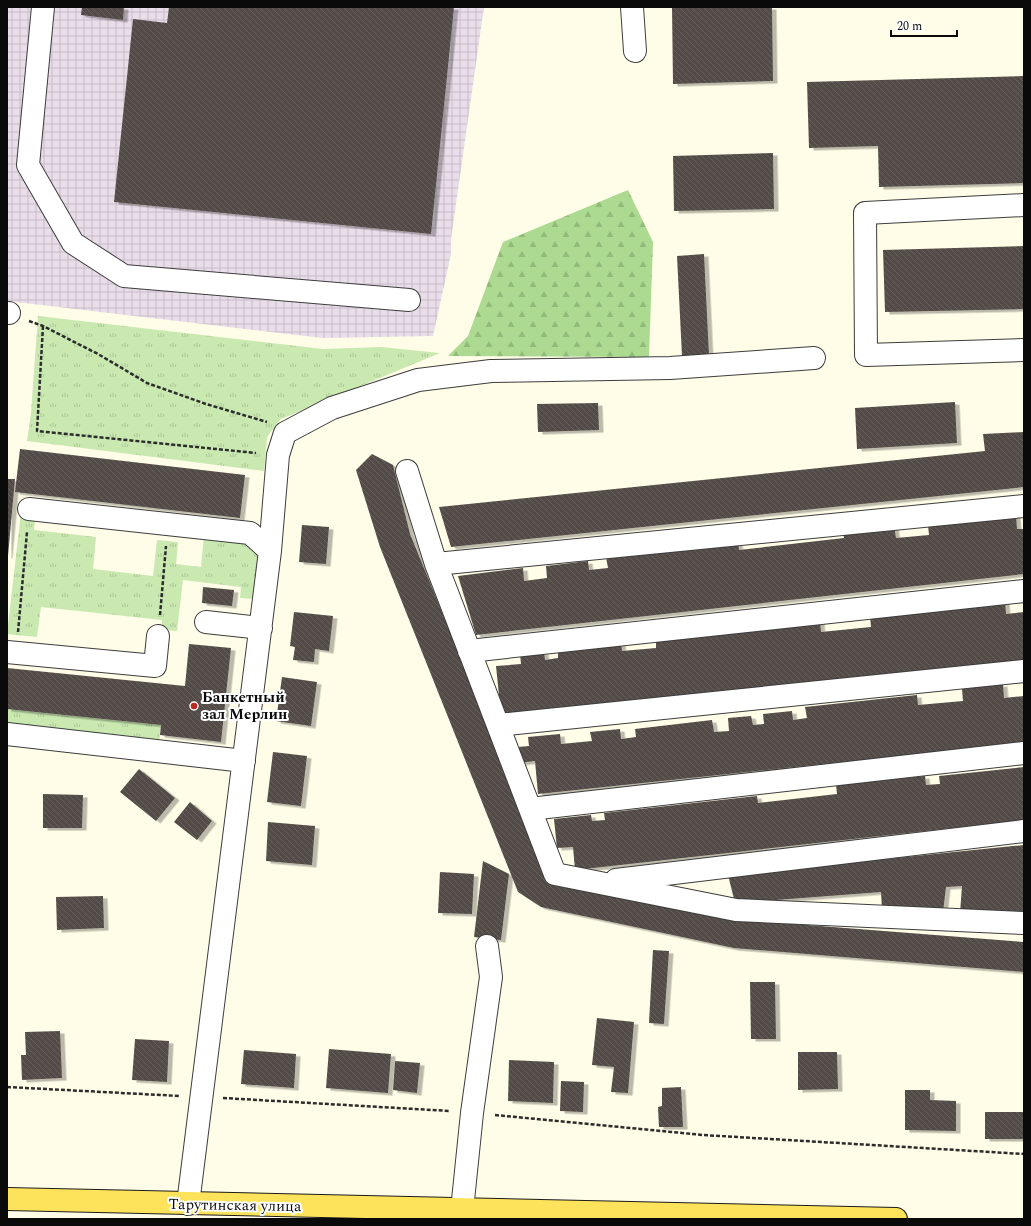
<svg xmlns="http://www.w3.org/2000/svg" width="1031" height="1226" viewBox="0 0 1031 1226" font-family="Spectral,serif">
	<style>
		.industrial { fill: url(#industrial-grid) }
		.grass { fill: url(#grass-tufts) }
		.forest { fill: url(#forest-firs) }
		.building { fill: url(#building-back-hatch); filter: url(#shadow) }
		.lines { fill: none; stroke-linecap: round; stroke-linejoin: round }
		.minor-casing { stroke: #3d3d3d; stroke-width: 24 }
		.major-casing { stroke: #1b1b1b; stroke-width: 24 }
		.path { stroke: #2c2c2c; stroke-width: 2.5; stroke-dasharray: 4 2; stroke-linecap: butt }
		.minor { stroke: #fff; stroke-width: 22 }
		.major { stroke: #fce35b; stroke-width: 22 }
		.poi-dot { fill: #bb2721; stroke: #fff; stroke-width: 1.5 }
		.labels { text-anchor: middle; stroke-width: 4; stroke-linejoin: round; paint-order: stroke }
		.poi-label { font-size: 15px; font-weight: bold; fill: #0a0a0a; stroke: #fff; text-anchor: start }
		.street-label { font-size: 15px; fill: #0a0a0a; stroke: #fff }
	</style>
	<defs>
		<pattern id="industrial-grid" width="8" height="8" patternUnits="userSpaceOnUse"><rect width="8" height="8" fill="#eaddea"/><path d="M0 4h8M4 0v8" fill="none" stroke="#c7bcc7"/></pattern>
		<pattern id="grass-tufts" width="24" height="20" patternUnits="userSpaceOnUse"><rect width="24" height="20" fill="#c9e9b1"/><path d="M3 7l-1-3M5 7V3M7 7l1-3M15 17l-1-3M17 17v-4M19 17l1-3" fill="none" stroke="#abc697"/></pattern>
		<pattern id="forest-firs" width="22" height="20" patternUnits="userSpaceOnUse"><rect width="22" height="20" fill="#abda90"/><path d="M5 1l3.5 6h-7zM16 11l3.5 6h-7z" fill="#92ba7b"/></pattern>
		<pattern id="building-back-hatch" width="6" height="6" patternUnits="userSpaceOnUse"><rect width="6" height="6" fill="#534c46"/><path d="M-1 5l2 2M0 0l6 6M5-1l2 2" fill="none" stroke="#67615c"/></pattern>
		<filter id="shadow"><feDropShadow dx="4.5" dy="2.5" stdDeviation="0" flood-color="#0004"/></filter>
	</defs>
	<rect width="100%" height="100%" fill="#fffce7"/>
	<path class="industrial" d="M7,7H484L451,239V254L433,336L323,338L7,301Z"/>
	<path class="grass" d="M38,316L323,349L381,347L440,353L281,419L267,437L264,471L27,441L31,413Z
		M21,512L36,514L34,530L96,537L93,569L153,576L157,540L178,542L176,564L201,567L204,535L245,539L259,553L254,599L240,598L241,587L183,580L177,631L162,630V620L41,607L37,637L7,634Z
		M7,709L161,725L159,743L7,727Z"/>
	<path class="forest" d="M628,190L653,242L649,357L448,356L468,336L503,242Z"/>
	<path class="building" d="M82,7H124L123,20L81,15Z
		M169,7H454L431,234L114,202L133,19L167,23Z
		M672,7H772L773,81L673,84Z
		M1024,76V183L879,187L878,146L809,148L807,82Z
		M773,153L774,209L674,211L673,156Z
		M1024,246V309L885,312L883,250Z
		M704,254L709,355L682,356L677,256Z
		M955,402L957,443L857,449L855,408Z
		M598,403L599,430L538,432L537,404Z
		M1024,432V487L451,547L439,507L985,451L983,434Z
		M20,449L245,475L240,518L15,492Z
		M372,454L393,465L410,534L551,878L729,919L1024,942V972L734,948L541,907L518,892L380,547L356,470Z
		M7,479H15L8,556H7Z
		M1016,515L1017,529H1024V574L476,635L458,576L523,568L524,581L547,578L546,566L588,561L589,570L608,568L606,557L738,542L739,550L844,538L843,531L894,526L896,538L929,535L928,525Z
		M302,525L329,527L326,564L299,562Z
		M203,587L234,590L232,606L202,603Z
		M1005,601L1006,614L1024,612V660L501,715L496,666L521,664L520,654L544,652L545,660L558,658V650L621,643L622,651L656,648V639L820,621L821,632L871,627L870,616Z
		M294,612L333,616L329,651L315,649L314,662L293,660L295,647L290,646Z
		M189,644L231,648L221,742L160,735L161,725L7,709V668L185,686Z
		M282,677L317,682L311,726L276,721Z
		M1003,684L1004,698L1024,696V743L538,794L535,761L519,763L518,747L529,746L528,737L560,734L561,744L592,741L590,732L620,729L621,739L636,737L635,729L712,720L714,732L729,731L728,718L751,716L753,725L764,724L763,714L792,711L793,720L807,718L805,707L917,695L918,705L963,701L962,689Z
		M273,752L307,756L301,806L267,802Z
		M1024,767V820L575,870L573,847L557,848L554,819L591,815L592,821L605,820L604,813L757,796L758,803L837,794L836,785L925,776L926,785L940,784L939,776Z
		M139,769L175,798L156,821L120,792Z
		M43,794L83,795L82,828H43Z
		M190,802L212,821L197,840L174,822Z
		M268,822L315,826L312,865L266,861Z
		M1024,845V913H960L962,886L946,887L943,912L882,909L881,892L735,903L728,875Z
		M483,861L509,874L501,940L474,937Z
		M440,872L474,874L472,914L438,913Z
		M103,896L104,928L57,930L56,897Z
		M653,950L669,951L664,1024L649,1023Z
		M750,982H775L776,1039H751Z
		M597,1018L634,1022L628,1093L611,1092L614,1067L592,1065Z
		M60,1031L62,1078L22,1080L21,1055H26L25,1032Z
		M135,1039L169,1041L167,1082L132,1080Z
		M329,1049L391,1054L388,1093L326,1088Z
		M244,1050L296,1054L294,1088L241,1084Z
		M798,1052H837L838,1089L798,1090Z
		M509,1060L554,1062L553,1103L508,1101Z
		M395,1061L420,1063L417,1093L393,1090Z
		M561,1081L584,1082L583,1112L560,1111Z
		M681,1087L683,1127H659L658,1107L662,1106V1088Z
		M905,1090H930V1100L956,1101V1131L905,1130Z
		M985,1112H1024V1139H985Z"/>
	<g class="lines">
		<defs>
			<path id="minor" d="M43,7L28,165L73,243L124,276L409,300
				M632,7L635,51
				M1024,205L865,213L866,355L1024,350
				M7,313H9
				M407,471L436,564
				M1024,506L436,564L555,874L736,910L1024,923
				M29,509L250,533L270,551L188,1204
				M270,551L278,455L285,433L332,408L418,380L491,371L670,368L814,358
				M206,622L261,628
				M469,651L1024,591
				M7,652L155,666L158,636
				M498,725L1024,671
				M7,734L244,761
				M530,809L1024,753
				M616,880L1024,831
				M462,1210L472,1113L491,977L487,946"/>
			<path id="major" d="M7,1199L896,1219"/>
		</defs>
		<use href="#minor" class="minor-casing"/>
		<use href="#major" class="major-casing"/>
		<path class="path" d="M29,321L43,326L98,354L147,383L206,404L267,422
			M43,326L37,431L256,453
			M160,615L166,546
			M18,632L27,532
			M7,1087L180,1096
			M223,1098L450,1111
			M495,1115L703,1135L1024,1154"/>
		<use href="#minor" class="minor"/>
		<use href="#major" class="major"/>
	</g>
	<circle class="poi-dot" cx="194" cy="706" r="4"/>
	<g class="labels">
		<g class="poi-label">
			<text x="202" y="702">Банкетный<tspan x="202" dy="17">зал Мерлин</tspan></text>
		</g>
		<g class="street-label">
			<text transform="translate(235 1205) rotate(1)" y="5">Тарутинская улица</text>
		</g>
	</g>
	<rect width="1031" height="1226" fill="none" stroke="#0a0a0a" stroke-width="16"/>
	<path d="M891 30v6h66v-6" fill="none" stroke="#0a0a0a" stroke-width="2"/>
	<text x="897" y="30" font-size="12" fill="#0a0a0a" stroke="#ffffff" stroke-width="3" paint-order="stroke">20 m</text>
</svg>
